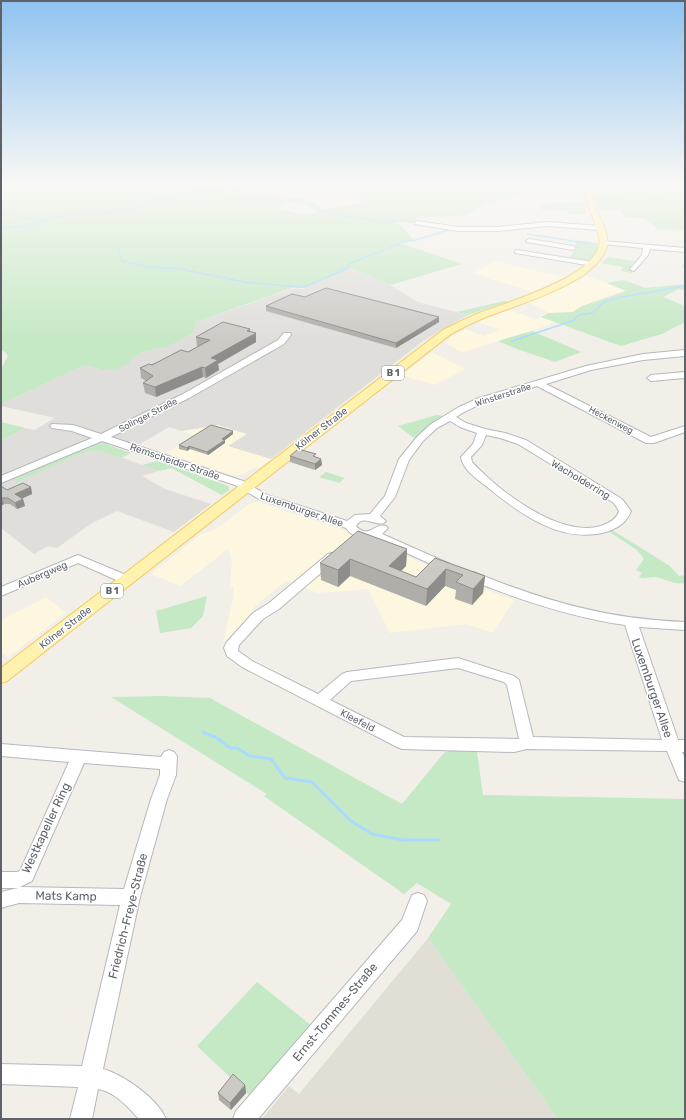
<svg xmlns="http://www.w3.org/2000/svg" width="686" height="1120" viewBox="0 0 686 1120" font-family="Rubik,sans-serif">
	<style>
		.commercial { fill: #fef7e0 }
		.industrial { fill: #e0deda }
		.education { fill: #e1ded6 }
		.green { fill: #c5e8c5; fill-rule: evenodd }
		.lines { fill: none; stroke-linecap: round; stroke-linejoin: round }
		.stream-far1 { stroke: #aadaff; stroke-width: 1.5 }
		.stream { stroke: #aadaff; stroke-width: 3 }
		.minor-casing { stroke: #b5b8bc; stroke-width: 2 }
		.major-casing { stroke: #f2c960; stroke-width: 2 }
		.minor { fill: #fff; fill-rule: evenodd }
		.major { fill: #fff2af; fill-rule: evenodd }
		.wall { fill: #afaea9 }
		.shaded-wall { fill: #8f8d8a }
		.building { fill: #cccac5; stroke: #8f8d8a }
		.labels { text-anchor: middle; stroke-width: 3; stroke-linejoin: round; paint-order: stroke }
		.shield { fill: #fff; stroke: #8f9295; stroke-width: 1 }
		.shield-label { font-size: 9px; font-weight: bold; fill: #5f6368 }
		.far-street-label { font-size: 9px; fill: #5f6368; stroke: #fff }
		.street-label { font-size: 10px; fill: #5f6368; stroke: #fff }
		.near-street-label { font-size: 12px; fill: #5f6368; stroke: #fff }
	</style>
	<rect width="100%" height="100%" fill="#f1efe8"/>
	<path class="commercial" d="M495,261L538,271L565,277L532,292L473,273Z
		M588,276L627,290L582,306L573,312L549,313L528,302Z
		M508,309L537,320L541,317L556,322L532,331L463,352L459,351L444,342L465,329L484,336L499,330L478,322Z
		M432,352L465,369L435,385L401,375Z
		M218,425L247,434L229,446L271,459L259,468L255,467L246,473L238,475L229,474L167,453L195,436L182,431Z
		M255,502L262,503L370,539L441,572L477,587L514,600L493,633L466,624L390,633L368,589L318,593L286,581L255,606L253,612L223,644L233,598L234,587H230L232,560L228,549L180,586L151,574L200,535L219,527L248,505Z
		M46,597L66,613L8,657L1,652V620Z"/>
	<path class="industrial" d="M349,268L390,285L418,302L468,315L423,341L271,459L228,446L247,434L218,425L182,431L169,427L140,444H110L98,449L159,471L142,476L165,489L211,504L174,532L117,511L92,523L57,548L48,546L34,554L1,528V441L25,428L34,430L55,418L1,406V404L85,365L102,370L131,359L140,353L156,349L164,348L196,322L292,289H303Z"/>
	<path class="education" d="M428,938L558,1119H262L289,1086L299,1094Z"/>
	<path class="green" d="M1,185H279L291,186L267,191H233L224,194L302,199L318,204L321,208L327,209L364,203L356,200L366,197L356,193H346L363,190L368,192L381,190L369,185H583L582,190L536,188L507,199L503,198L480,206L468,215L416,218L414,223L396,221L415,241L400,243L462,264L390,285L350,268L304,288L295,287L196,322L193,333L164,348L156,349L140,353L131,359L128,364L116,369L102,370L85,365L1,404V369L8,356L5,352L1,350ZM292,201L305,204L317,212L304,215L278,208Z
		M616,189L650,190L655,193L685,190V230L658,229L644,218H626L620,210L598,209L594,196L618,195L614,190Z
		M583,201L587,214H568V211L541,210L543,204Z
		M575,240L598,243L596,252L589,263L567,259C574,253 577,248 575,240Z
		M608,257L634,261L630,267L633,273L621,271L623,267L601,263Z
		M624,280L645,288L685,284V291L679,289L663,297L685,306V322L662,334L621,346L541,317L549,313L573,312L582,306L626,291L607,283Z
		M504,301L507,302L468,315L457,312Z
		M532,331L581,352L555,362L517,349L498,341Z
		M437,415L443,416L414,438L398,426Z
		M1,422L25,428L1,441Z
		M100,443L106,444L131,453L121,458L101,451H87L17,482L14,479L94,444Z
		M157,461L226,485L229,487V490L222,495L171,468L159,471L142,465Z
		M326,472L345,478L339,483L319,477Z
		M612,530L670,566L679,576L685,575V583C674,585 666,579 656,577C650,577 645,579 639,577L642,573L636,570L644,559L637,550L608,531Z
		M207,596L203,616L191,628L160,633L156,611Z
		M162,696L210,698L402,804L444,753L451,750L477,752L483,795L685,799V1119H558L428,938L451,904L417,883L404,894L264,796L267,794L111,697Z
		M257,982L312,1026L251,1097L197,1046Z"/>
	<g class="lines">
		<path class="stream-far1" d="M235,191L244,194
			M250,195L297,199L316,204L318,209C339,216 357,219 379,220
			M1,211L27,219L44,220L62,216L137,209L151,202L170,197L225,188
			M382,220L412,222
			M1,228L28,226L43,221
			M504,230L510,231
			M527,234L593,244
			M118,248L122,261L149,267L180,269L245,282L298,287H305L348,268V264L404,242L416,240L451,229
			M683,266L685,268
			M512,341L575,320V318L579,315L592,313L603,303L616,298L685,286"/>
		<path class="stream" d="M203,732L217,738L230,748H237L250,756L271,759L285,778L312,782L351,821L372,834L403,840H438"/>
		<defs>
			<path id="minor" d="M417,221L458,227H498L547,222L600,226L603,228L600,230L547,226L498,231H458L415,224V222Z
				M529,239L573,246L576,248L573,250L527,242L526,241Z
				M604,241L685,248V252L650,249L648,255L635,270L633,271L630,269L642,255L643,248L602,244V242Z
				M517,250L593,262L596,264L593,266L515,253V251Z
				M284,333H290L291,335L284,344L189,398L111,437L243,481L267,495L347,521L355,515L370,514L385,496L399,459L417,437L431,424L459,407L479,398L586,366L643,354L685,350V356L643,360L591,370L546,384L651,437L685,426V432L654,443H646L537,386C510,395 481,401 456,417L466,423L485,429L505,433L526,440L622,499L631,511C627,522 619,527 609,531C563,546 520,514 486,486C477,479 463,470 461,457L473,444L477,433L460,427L450,421L437,428L423,441L409,460L395,497L380,516L386,521L384,523C373,526 364,514 356,526C369,540 374,522 386,526L388,528L382,534L450,564L452,567L450,570L446,571L372,537C362,539 352,537 346,528L259,499L235,485L102,441L1,483V476L92,438L72,431L52,428L50,426L52,424L73,425L101,434L183,394L278,340ZM486,435L500,438L518,444L614,503L619,511C617,519 609,523 601,526C559,538 499,491 472,462L471,457L482,445Z
				M685,372V378L651,381L647,378L651,375Z
				M332,553L336,554L338,557L336,560L279,609L263,619L239,645L238,651L252,661L318,694L342,674L347,672L458,658L514,676L519,680L533,737L662,740L625,625C570,617 517,599 465,578L463,575L465,572H473C545,601 607,619 685,622V630L639,627L678,740H685V752H682L685,758V782L679,780L667,751L527,749L514,752L402,749L397,747L242,667L227,656L224,648L226,643L253,613L269,603L328,554ZM458,668L504,682L507,685L519,739L404,737L330,700L351,681Z
				M78,555L131,577L133,580L131,583H123L78,563L1,596V587Z
				M1,744L161,757L164,752L169,750L174,752L177,756L176,775L167,799L140,897L103,1069C124,1075 157,1098 166,1119H139C128,1107 115,1092 98,1089L92,1119H70L78,1087L1,1084V1064L82,1066L120,905L19,903L1,908V892L18,888H1V872H17L20,871L69,762L1,756ZM84,763L160,769V775L151,799L124,889L20,887L32,881Z
				M418,893L424,895L427,901L417,931L258,1119H233L236,1111L402,920L412,895Z"/>
			<path id="major" d="M585,185H591C591,191 592,197 593,203C598,216 610,232 607,246C599,282 517,305 486,317C474,322 462,328 451,334L7,681L1,683V668L443,330C455,324 467,318 479,313C508,302 591,278 599,246C603,231 583,206 585,185Z"/>
		</defs>
		<use href="#minor" class="minor-casing"/>
		<use href="#major" class="major-casing"/>
		<use href="#minor" class="minor"/>
		<use href="#major" class="major"/>
	</g>
	<path class="wall" d="M305,297L439,317V322L396,348L266,311V306Z
		M250,329V331L256,333V342L218,364L219,370L206,378L203,377L156,397L145,393L143,383L146,381L141,378L140,368L188,352L198,347L197,346L196,337Z
		M233,434L225,440V443L208,455L190,449L187,451L179,449V445Z
		M290,456L316,457L321,459L322,465L315,470L290,462Z
		M1,486L7,490L31,487L32,494L22,498L23,499L25,506L17,509L10,504H4L1,506Z
		M407,549L406,566L401,571L416,577L435,558L485,576L483,593L472,605L455,599L456,590L445,586L426,606L350,576L338,587L321,580L320,563Z
		M245,1085L246,1093L231,1110L219,1100L218,1093Z"/>
	<path class="shaded-wall" d="M439,317V322L396,348V343Z
		M250,329L251,336L256,333V342L218,364L219,370L206,378L205,368L211,358Z
		M202,367L203,377L156,397L155,387Z
		M233,431V434L225,440V443L208,455L207,452L222,439Z
		M189,446L190,449L187,451V448Z
		M321,459L322,465L315,470V464Z
		M31,487L32,494L17,501L15,494Z
		M1,498H2L4,504L1,506Z
		M23,499L25,506L17,509L15,503Z
		M407,549L406,566L395,577L389,566Z
		M350,559V576L338,587V570Z
		M446,569L445,586L426,606L427,589Z
		M485,576L483,593L472,605L473,589Z
		M245,1085L246,1093L231,1110L230,1103Z"/>
	<path class="building" d="M326,288L439,317L396,343L266,306L292,294L305,297Z
		M223,322L250,329L247,331L256,333L211,358L218,360L205,368L202,367L155,387L143,383L153,376L140,368L149,364L152,365L181,350L188,352L210,340L196,337Z
		M211,425L233,431L222,439L225,440L207,452L189,446L187,448L179,445Z
		M298,449L316,454L313,456L321,459L315,464L290,456Z
		M23,483L31,487L15,494L23,499L15,503L8,498H1V486L7,490Z
		M358,531L407,549L389,566L416,577L435,558L485,576L473,589L456,582L463,575L446,569L427,589L350,559L338,570L320,563Z
		M233,1074L245,1085L230,1103L218,1093Z"/>
	<linearGradient id="sky" x2="0" y2="1"><stop stop-color="#8fc3f1"/><stop offset="0.54" stop-color="#f9f8f5"/><stop offset="1" stop-color="#f9f8f5" stop-opacity="0"/></linearGradient>
	<rect width="686" height="342" fill="url(#sky)"/>
	<g class="labels">
		<g class="shield">
			<rect x="382" y="366" width="22" height="14" rx="3"/>
			<rect x="101" y="584" width="22" height="14" rx="3"/>
		</g>
		<g class="shield-label">
			<text x="393" y="376">B 1</text>
			<text x="112" y="594">B 1</text>
		</g>
		<g class="far-street-label">
			<text transform="translate(503 395) rotate(-18)" y="3">Winsterstraße</text>
			<text transform="translate(148 415) rotate(-27)" y="3">Solinger Straße</text>
			<text transform="translate(611 420) rotate(28)" y="3">Heckenweg</text>
		</g>
		<g class="street-label">
			<text transform="translate(321 428) rotate(-38)" y="4">Kölner Straße</text>
			<text transform="translate(175 461) rotate(19)" y="4">Remscheider Straße</text>
			<text transform="translate(581 479) rotate(31)" y="4">Wacholderring</text>
			<text transform="translate(302 509) rotate(19)" y="4">Luxemburger Allee</text>
			<text transform="translate(42 574) rotate(-23)" y="4">Aubergweg</text>
			<text transform="translate(65 627) rotate(-38)" y="4">Kölner Straße</text>
			<text transform="translate(358 720) rotate(27)" y="4">Kleefeld</text>
		</g>
		<g class="near-street-label">
			<text transform="translate(652 688) rotate(71)" y="4">Luxemburger Allee</text>
			<text transform="translate(46 828) rotate(-65)" y="4">Westkapeller Ring</text>
			<text transform="translate(66 896) rotate(1)" y="4">Mats Kamp</text>
			<text transform="translate(128 916) rotate(-76)" y="4">Friedrich-Freye-Straße</text>
			<text transform="translate(335 1012) rotate(-50)" y="4">Ernst-Tommes-Straße</text>
		</g>
	</g>
	<rect width="686" height="1120" fill="none" stroke="#5f6368" stroke-width="4"/>
</svg>
